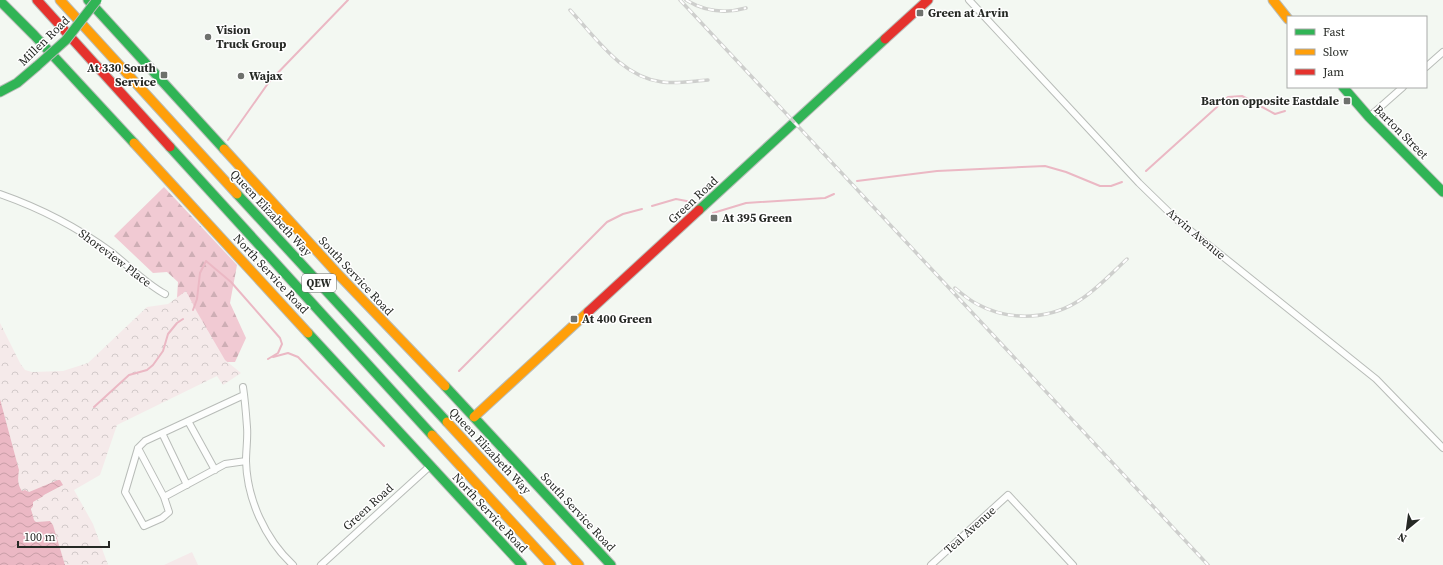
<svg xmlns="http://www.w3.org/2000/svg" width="1443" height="565" viewBox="0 0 1443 565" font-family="'Source Serif 4',serif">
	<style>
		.green { fill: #f5eaea }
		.forest { fill: url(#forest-firs) }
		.park { fill: url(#park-crowns) }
		.water { fill: url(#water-waves) }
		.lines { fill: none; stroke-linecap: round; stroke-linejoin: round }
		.stream { stroke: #ebb8c4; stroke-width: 2 }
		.street-casing { stroke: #b8bcb8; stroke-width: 8 }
		.fast-casing { stroke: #b8bcb8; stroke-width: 11 }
		.slow-casing { stroke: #b8bcb8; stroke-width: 11 }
		.jam-casing { stroke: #b8bcb8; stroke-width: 11 }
		.street { stroke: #fdfefd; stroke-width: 6 }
		.fast { stroke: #30b455; stroke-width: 9 }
		.slow { stroke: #ff9f0a; stroke-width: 9 }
		.jam { stroke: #e5322d; stroke-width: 9 }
		.rail-casing { stroke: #cecfcd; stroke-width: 3.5 }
		.rail { stroke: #fff; stroke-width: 2; stroke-dasharray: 6; stroke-linecap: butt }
		.fast-bridge-casing { stroke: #b8bcb8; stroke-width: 11; stroke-linecap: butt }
		.fast-bridge { stroke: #30b455; stroke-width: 9 }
		.poi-dot { fill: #6e716d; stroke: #fff; stroke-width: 1.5 }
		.labels { text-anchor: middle; stroke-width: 3; stroke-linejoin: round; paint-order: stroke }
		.shield { fill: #fff; stroke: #676966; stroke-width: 1 }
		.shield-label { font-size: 11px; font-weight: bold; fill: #262925 }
		.poi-label { font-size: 12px; font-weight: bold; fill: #262925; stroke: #fff; text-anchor: start }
		.street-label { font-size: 12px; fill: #262925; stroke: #fff }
	</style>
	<defs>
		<pattern id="forest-firs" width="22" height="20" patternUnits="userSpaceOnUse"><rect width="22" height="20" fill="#f1cad3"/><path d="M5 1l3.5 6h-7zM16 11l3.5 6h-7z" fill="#ceaeb5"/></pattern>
		<pattern id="park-crowns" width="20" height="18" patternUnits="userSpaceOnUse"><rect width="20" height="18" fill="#f5eaea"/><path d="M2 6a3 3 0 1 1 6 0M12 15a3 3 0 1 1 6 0" fill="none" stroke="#d2c9c9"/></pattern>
		<pattern id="water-waves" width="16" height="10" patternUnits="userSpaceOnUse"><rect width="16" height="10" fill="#ebb8c4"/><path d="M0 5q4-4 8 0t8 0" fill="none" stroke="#c99ea8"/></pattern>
	</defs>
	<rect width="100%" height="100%" fill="#f3f8f2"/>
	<path class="green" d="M192,552L198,565H164Z"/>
	<path class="forest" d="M164,187L237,265L230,303L246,338L235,362H222L177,298L178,282L167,272L153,273L114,236Z"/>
	<path class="park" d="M186,291L197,312L225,360L241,373L223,385L217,376L117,425L100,475L74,490L93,524L108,565H65L53,525L50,521L36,522C31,517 31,509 33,502L42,497L44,495L62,486L60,480L29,492L22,491C17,485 18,477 19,470L0,399V323L20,363L25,370L32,372L63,371L88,363L147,307L168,304Z"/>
	<path class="water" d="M0,399L19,470C18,477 17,485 22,491L25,490L29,492L58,480H60L63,485L44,495L42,497L33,502V506L31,509L34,520L36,522L50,521L53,525L65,565H0Z"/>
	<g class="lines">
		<path class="stream" d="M228,140L269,82L348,0
			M1146,171L1228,97L1242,96L1275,114L1285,111
			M857,181L937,171L1045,166L1066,172L1100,186H1111L1122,182
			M652,206L676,199L697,203
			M713,213L746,203L825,198L834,194
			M193,310L197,299L200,273L206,261L231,282L280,338L282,344L278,353L268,359
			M273,357L288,353L298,357L384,446
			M459,371L607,222L623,214L642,209
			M94,407L129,375L147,370L153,365L163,351L168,334L177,323L183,319"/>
		<defs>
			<path id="street" d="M969,0L1139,183L1176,219L1376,379L1443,448
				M1426,67L1443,52
				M1369,117L1403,87
				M0,194C40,208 77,227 111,252C129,266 145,283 165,294
				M243,387C245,400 246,413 247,427C248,438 246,449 246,461C247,499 265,539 293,565
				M244,395L145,441L138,448L125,492L144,526L162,518L169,512L164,497L225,464L246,461
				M188,421L215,470
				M162,433L187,485
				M138,448L164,497
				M321,565L430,466
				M931,565L1008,495L1073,565"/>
			<path id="fast" d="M88,0L224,149
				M0,1L34,35L134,143
				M1343,87L1369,117L1443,192
				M0,92L17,83L37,66
				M170,147L432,435
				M237,194L447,422
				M699,210L885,39
				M308,333L522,565
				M445,386L611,565"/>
			<path id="slow" d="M60,0L237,194
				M1273,0L1288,19
				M134,143L308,333
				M224,149L336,272L445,386
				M474,417L588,312
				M447,422L579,565
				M432,435L551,565"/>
			<path id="jam" d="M37,0L170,147
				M885,39L928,0
				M588,312L699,210"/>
		</defs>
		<use href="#street" class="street-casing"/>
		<use href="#fast" class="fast-casing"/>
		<use href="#slow" class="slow-casing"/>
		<use href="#jam" class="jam-casing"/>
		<use href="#street" class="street"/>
		<use href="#fast" class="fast"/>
		<use href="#slow" class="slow"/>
		<use href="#jam" class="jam"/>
		<defs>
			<path id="rail" d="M680,0L1208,565
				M686,0C704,11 725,14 746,8
				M570,10C596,38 622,77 662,82C677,84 693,81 708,80
				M955,288C962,294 969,300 977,304C1010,322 1052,320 1083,298C1099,287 1113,272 1127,259"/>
		</defs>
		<use href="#rail" class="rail-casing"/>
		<use href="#rail" class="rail"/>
		<defs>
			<path id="fast-bridge" d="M37,66L66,40L97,0"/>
		</defs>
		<use href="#fast-bridge" class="fast-bridge-casing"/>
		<use href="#fast-bridge" class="fast-bridge"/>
	</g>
	<g class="poi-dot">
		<rect x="916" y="9" width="8" height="8" rx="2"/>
		<circle cx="208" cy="37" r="4"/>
		<rect x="160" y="71" width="8" height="8" rx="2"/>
		<circle cx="241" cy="76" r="4"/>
		<rect x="1343" y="97" width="8" height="8" rx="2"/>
		<rect x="710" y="214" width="8" height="8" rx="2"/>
		<rect x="570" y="315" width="8" height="8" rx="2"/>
	</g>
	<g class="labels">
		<rect class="shield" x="302" y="274" width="34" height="18" rx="3"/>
		<g class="shield-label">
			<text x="319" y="287">QEW</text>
		</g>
		<g class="poi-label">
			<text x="928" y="17">Green at Arvin</text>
			<text x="216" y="34">Vision<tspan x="216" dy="14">Truck Group</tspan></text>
			<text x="156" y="72" text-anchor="end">At 330 South<tspan x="156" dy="14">Service</tspan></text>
			<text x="249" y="80">Wajax</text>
			<text x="1339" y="105" text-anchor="end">Barton opposite Eastdale</text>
			<text x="722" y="222">At 395 Green</text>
			<text x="582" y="323">At 400 Green</text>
		</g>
		<g class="street-label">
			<text transform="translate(44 41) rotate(-44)" y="4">Millen Road</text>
			<text transform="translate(1401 132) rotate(45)" y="4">Barton Street</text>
			<text transform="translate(693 200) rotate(-43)" y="4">Green Road</text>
			<text transform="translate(271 213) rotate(47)" y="4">Queen Elizabeth Way</text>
			<text transform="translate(1196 234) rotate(40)" y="4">Arvin Avenue</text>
			<text transform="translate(115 258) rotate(37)" y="4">Shoreview Place</text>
			<text transform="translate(271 274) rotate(47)" y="4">North Service Road</text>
			<text transform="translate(356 276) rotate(47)" y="4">South Service Road</text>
			<text transform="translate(490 451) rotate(47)" y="4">Queen Elizabeth Way</text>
			<text transform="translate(368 507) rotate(-42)" y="4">Green Road</text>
			<text transform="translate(578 512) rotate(47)" y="4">South Service Road</text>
			<text transform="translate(490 513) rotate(47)" y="4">North Service Road</text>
			<text transform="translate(970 530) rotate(-42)" y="4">Teal Avenue</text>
		</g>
	</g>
	<rect x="1287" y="16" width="140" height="72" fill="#ffffff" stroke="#a8a9a8"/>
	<rect x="1295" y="29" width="20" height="6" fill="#30b455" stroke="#a8a9a8"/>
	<text x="1323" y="36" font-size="12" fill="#262925">Fast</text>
	<rect x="1295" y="49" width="20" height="6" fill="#ff9f0a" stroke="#a8a9a8"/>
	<text x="1323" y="56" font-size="12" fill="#262925">Slow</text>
	<rect x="1295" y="69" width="20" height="6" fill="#e5322d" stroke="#a8a9a8"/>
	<text x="1323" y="76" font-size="12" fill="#262925">Jam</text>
	<g transform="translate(1407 529) rotate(209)" stroke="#ffffff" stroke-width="3" paint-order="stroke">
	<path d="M0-3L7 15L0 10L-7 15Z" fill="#262925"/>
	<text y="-6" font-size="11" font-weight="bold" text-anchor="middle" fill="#262925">N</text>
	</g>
	<path d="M18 541v6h91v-6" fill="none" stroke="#262925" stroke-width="2"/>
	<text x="24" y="541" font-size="12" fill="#262925" stroke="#ffffff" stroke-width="3" paint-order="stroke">100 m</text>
</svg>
